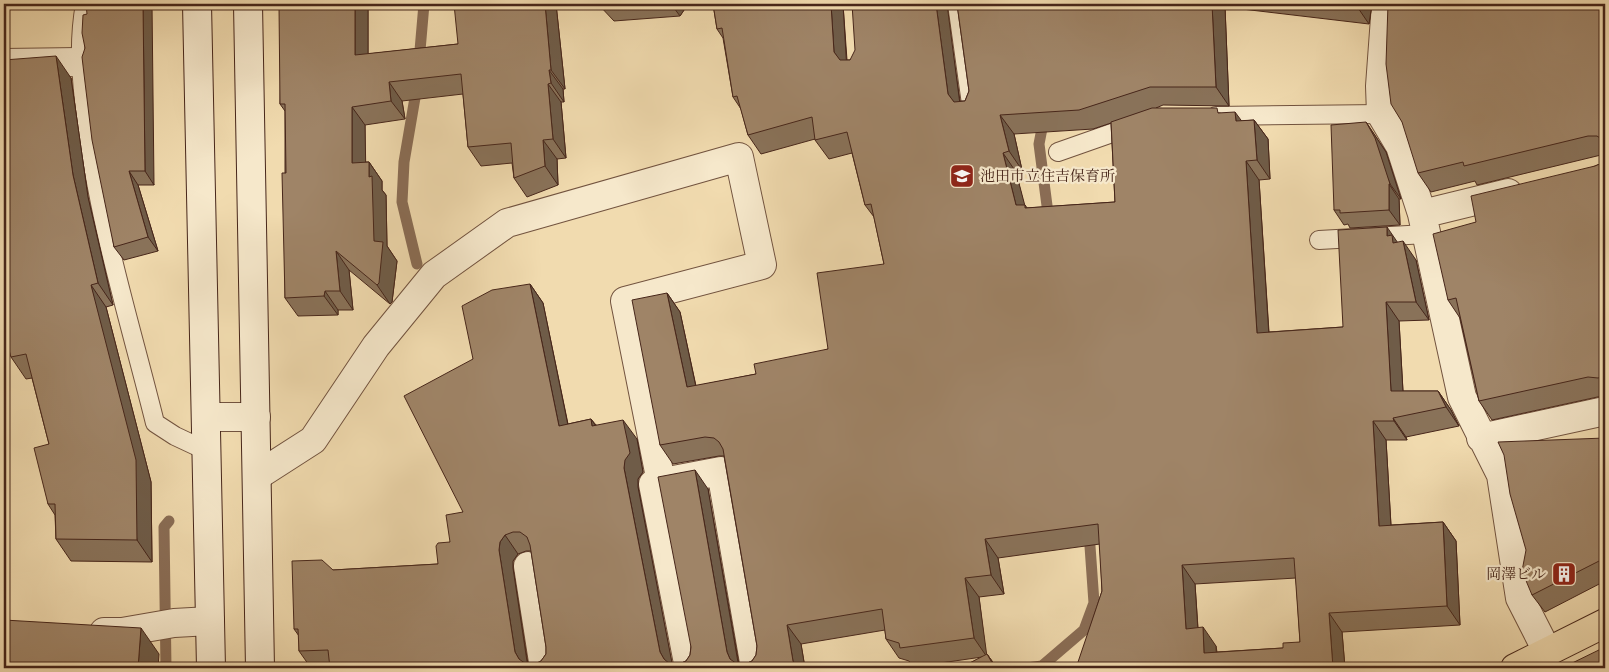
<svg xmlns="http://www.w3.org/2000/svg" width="1609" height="672" viewBox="0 0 1609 672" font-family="'Libre Caslon Text','Noto Serif JP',serif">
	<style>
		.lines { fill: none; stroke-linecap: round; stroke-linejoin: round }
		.stream { stroke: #8a6d55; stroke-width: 11 }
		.lane-casing { stroke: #72533f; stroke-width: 20 }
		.street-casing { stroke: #72533f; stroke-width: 30 }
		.secondary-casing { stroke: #47261a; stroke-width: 30 }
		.primary-casing { stroke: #47261a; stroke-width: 30 }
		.lane { stroke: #f6e8cb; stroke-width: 18 }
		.street { stroke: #f6e8cb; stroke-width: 28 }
		.secondary { stroke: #f6e8cb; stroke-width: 28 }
		.primary { stroke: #f1dbaf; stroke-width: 28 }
		.wall { fill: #897259; stroke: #47261a; fill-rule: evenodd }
		.shaded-wall { fill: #6f5c48; stroke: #47261a }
		.building { fill: #9f8467; stroke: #47261a; fill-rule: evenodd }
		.labels { text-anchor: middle; stroke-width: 4.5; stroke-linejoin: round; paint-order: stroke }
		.poi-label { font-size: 15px; fill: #47261a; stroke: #f6e8cb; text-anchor: start }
	</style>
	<rect width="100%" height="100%" fill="#f1dbaf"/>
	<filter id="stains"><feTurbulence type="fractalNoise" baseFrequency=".004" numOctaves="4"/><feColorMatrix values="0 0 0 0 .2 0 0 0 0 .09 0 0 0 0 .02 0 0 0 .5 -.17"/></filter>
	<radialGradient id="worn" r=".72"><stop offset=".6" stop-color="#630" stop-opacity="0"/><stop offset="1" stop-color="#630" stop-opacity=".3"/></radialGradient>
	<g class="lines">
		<path class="stream" d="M419,62L424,4
			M417,86L404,162L402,202L417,264
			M1044,118L1039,144L1049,221
			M166,668L164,527L169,521
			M1027,668L1042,666L1084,630L1094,603L1089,532"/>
		<defs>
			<path id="lane" d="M85,4C78,42 81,79 86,117C98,221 130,322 155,423L175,436L207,451
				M957,4L972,111
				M1216,116L1381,114
				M1058,152L1132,126
				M1319,240L1426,234"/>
			<path id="street" d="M1386,4L1380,86L1381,114L1400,146L1422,214L1462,397L1501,475L1520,598L1547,651
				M4,63L79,62
				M1422,214L1508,193
				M206,417H256
				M1481,438L1605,411
				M257,476L313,440L376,346L434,275L507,223L739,157L762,265L625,301L661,482L653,484L689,668
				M663,482L721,471L755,668
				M528,566L544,668
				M104,632H122L174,623L210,621"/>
			<path id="secondary" d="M197,4L211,668
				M248,4L260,668"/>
			<path id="primary" d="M1515,668L1605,623"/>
		</defs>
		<use href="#lane" class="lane-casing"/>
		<use href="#street" class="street-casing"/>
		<use href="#secondary" class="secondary-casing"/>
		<use href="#primary" class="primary-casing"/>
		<use href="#lane" class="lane"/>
		<use href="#street" class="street"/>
		<use href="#secondary" class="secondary"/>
		<use href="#primary" class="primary"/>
	</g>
	<path class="wall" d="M282,4H363L368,10V54L458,44L556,4L565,89H563L564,102H561L566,158L557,159L558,185L527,197L514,178L512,163L481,166L468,147L463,94L402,101L405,119L365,125V162H369L382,181V190L386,195L387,246L397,261L392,302L390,304L349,270L353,310H338V315L298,316L285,298V111L280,104Z
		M598,4H688L680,16L614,21Z
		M713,4H843L847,60H850L946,5L960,101H965L969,91L957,4H1372L1369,24L1225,7L1229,106L1163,105L1156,108L1220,113L1242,121L1254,120L1268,139L1270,179L1259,180L1269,332L1343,327L1397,242L1416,260L1429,320L1399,321L1403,391H1438L1451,410L1459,426L1406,437L1407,440H1386L1391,525L1443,522L1456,541L1460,625L1342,632L1345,668H1077L1102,591L1100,544L998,558L1004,594L979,597L986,655L987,654L997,668H960L982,657L913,667L909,661L899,658L886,639L885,630L801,644L805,668H311L299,651V636L294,629L333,570L438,564L450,542L463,512L473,359L530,284L543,303L568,424L591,419L596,425L637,439L643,472L638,479V487L672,664H679L686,661L690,655L708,489L739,664H745L752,661L756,655L757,646L724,456H719L673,464L660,445L667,293L680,312L696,386L756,374L828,349L884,264L874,217L865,205L852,153L829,159L815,140V139L761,154L748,135L741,109L733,97L723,38L717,29ZM1111,123L1115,202L1027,208L1024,205L1016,172L1022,170L1014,134L1093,129ZM526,551H531L546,647V654L541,661L533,665L528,664L513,568V561L518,554ZM1296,578L1300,642L1283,648L1217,652L1216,646L1198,628L1195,584Z
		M1605,4V155H1601L1477,185L1475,181L1431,192L1418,173Z
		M87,14L154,185H138L158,251L124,260L114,247L85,48Z
		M71,78L88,197L113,305L106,307L151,482L152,562L71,561L56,539L55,515L48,504L49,444L32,378L26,379L11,357Z
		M1366,122L1386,152L1401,199H1399L1400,225L1350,228L1348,224L1344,225L1334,210Z
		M1605,158V396H1602L1492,420L1479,401L1460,318L1448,300L1476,222L1595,166L1602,163Z
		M1605,438V581L1545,612L1532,595Z"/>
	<path class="shaded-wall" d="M143,4H152L154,185L145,171Z
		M355,4H363L368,10V74L355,55Z
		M545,4H556L565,89L551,70Z
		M671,4H688L680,16Z
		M831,4H843L847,71L834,52Z
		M936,4H947L961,112L948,94Z
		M1212,4H1222L1225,7L1229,106L1216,87Z
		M1356,4H1372L1369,24L1356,5Z
		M56,56L71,78L88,197L113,305L98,283L73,175Z
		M549,70L563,89L564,102L551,83Z
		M389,82L402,101L405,119L391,101Z
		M548,84L561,102L566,158L553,139Z
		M352,107L365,125L366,182L352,163Z
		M1235,112L1249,131L1236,121Z
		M1000,115L1014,134L1022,170L1009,151Z
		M1254,120L1268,139L1270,179L1257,160Z
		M1366,122L1386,152L1401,199L1390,184Z
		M543,140L557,159L558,185L545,166Z
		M1003,153L1016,172L1025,206V205L1038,223L1016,205Z
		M1246,161L1259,180L1270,352L1257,333Z
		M369,162L382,181V190L386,195L387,246L397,261L392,302L390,304L377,285L369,177Z
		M129,171L138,185L158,251L148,237Z
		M1389,184L1399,199L1400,225L1389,210Z
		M1387,227L1400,246L1401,254L1387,236Z
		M1403,241L1416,260L1429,320L1416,302Z
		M336,251L349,270L353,310L340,291Z
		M530,284L543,303L572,445L559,426Z
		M91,285L106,307L151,482L152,562L137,540Z
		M325,291L338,310V315L324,296Z
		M667,293L680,312L700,406L687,387Z
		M1386,302L1399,321L1404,410L1391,391Z
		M1438,391L1451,410L1459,426L1446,407Z
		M1393,418L1406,437L1407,440L1394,421Z
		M591,419L604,438L592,426Z
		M623,420L637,439L643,472L638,479V487L673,668L664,659L660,652L624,468Z
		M1373,421L1386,440L1392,544L1379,526Z
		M695,470L708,489L739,668L730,659L727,652Z
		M1443,522L1456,541L1460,625L1447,606Z
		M505,535L518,554L513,561V568L528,668L519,659L515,652L499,550L500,542Z
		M985,539L998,558L1004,594L991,575Z
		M1182,565L1195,584L1199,647L1186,629Z
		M965,578L979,597L987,657L974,638Z
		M1329,613L1342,632L1345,668H1333Z
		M787,625L801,644L805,668H796L793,661Z
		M1203,627L1216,646L1217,668L1204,653Z
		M141,628L159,654L158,668H138Z
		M987,654L997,668H995Z"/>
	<path class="building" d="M86,4H143L145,171H129L148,237L114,247L92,140L84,74L82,57L85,48L82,33L83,15L87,14Z
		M282,4H355V55L458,44L454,4H545L551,70H549L551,83L548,84L553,139L543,140L545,166L514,178L511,143L468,147L461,74L389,82L391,101L352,107V163L369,162V177L372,176L374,241L383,242L379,283L377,285L336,251L340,291H325L324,296L285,298L282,173H286L285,104H280L279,6H282Z
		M713,4H831L834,52L840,60H850L855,50L852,4H936L948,94L954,102L965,101L969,91L957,4H1212L1216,87H1150L1079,110L1000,115L1009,151L1003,153L1016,205H1025V208L1115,202L1111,122L1152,108H1217L1218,113L1235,112L1236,121L1254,120L1257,160L1246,161L1257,333L1343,327L1338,230L1387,227V236L1392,235L1393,243L1403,241L1416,302H1386L1391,391H1438L1446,407L1393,418L1394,421H1373L1379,526L1443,522L1447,606L1329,613L1333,668H1077V665L1102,591L1098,524L985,539L991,575L965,578L974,638L900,648L899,643L886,639L882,609L787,625L793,661L796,668H330L328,650L299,651L298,629H294L292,561L322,560L333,570L438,564L436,546L438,543L450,542L446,515L463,512L404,396L473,359L462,306L492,290L530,284L559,426L591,419L592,426L623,420L630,453L625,460L624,468L660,652L664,659L670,664H679L686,661L690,655L691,647L658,477L695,470L727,652L730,659L737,664H745L752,661L756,655L757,646L723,449L719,442L714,438L705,437L660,445L632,300L667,293L687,387L756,374L754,364L828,349L817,273L884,264L871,204L865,205L847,132L815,140L812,117L748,135L737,96L733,97L722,28L717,29ZM513,532H520L527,537L530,545L546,647V654L541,661L533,665L526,664L519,659L515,652L499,550L500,542L505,535ZM1294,558L1300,642L1283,643V648L1204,653L1203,627L1186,629L1182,565Z
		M1388,4H1605V144L1603,140L1597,136H1588L1464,166L1463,162L1418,173L1402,122L1391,104L1386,64Z
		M56,56L73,175L98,283L91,285L136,460L137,540L56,539L55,504H48L34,448L49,444L26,354L11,357L4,333V60Z
		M1366,122L1375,138L1390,184H1389V210L1340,213V210H1334L1331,125Z
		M1605,158V376L1598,378L1588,377L1479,401L1456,298L1448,300L1433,234L1476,222L1471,196L1595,166L1602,163Z
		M1605,438V558L1532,595L1522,571L1526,550L1510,494L1504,455L1498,442Z
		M4,620L141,628L138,668H4Z
		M1605,647V668H1562Z
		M987,654L995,668H960Z"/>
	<defs>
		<symbol id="school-square" viewBox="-11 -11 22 22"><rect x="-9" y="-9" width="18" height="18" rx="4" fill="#8f2418" stroke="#f6e8cb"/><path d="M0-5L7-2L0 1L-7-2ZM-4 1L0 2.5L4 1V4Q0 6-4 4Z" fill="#fff"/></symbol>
		<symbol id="building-square" viewBox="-11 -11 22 22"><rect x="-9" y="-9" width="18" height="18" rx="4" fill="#8f2418" stroke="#f6e8cb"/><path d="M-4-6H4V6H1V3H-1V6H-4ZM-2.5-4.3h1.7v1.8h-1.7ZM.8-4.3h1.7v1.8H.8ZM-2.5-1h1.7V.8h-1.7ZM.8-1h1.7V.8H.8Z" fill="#fff"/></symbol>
	</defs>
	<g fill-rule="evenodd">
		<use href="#school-square" x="948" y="162" width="28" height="28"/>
		<use href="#building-square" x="1550" y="560" width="28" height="28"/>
	</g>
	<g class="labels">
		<g class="poi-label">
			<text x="980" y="181">池田市立住吉保育所</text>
			<text x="1546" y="579" text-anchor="end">岡澤ビル</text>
		</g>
	</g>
	<rect width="1609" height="672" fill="none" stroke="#f1dbaf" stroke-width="20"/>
	<rect x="5" y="5" width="1599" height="662" fill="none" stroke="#47261a" stroke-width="2.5"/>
	<rect x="10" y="10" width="1589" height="652" fill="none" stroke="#47261a"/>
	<rect width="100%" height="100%" filter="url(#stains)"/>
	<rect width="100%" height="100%" fill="url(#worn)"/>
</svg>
